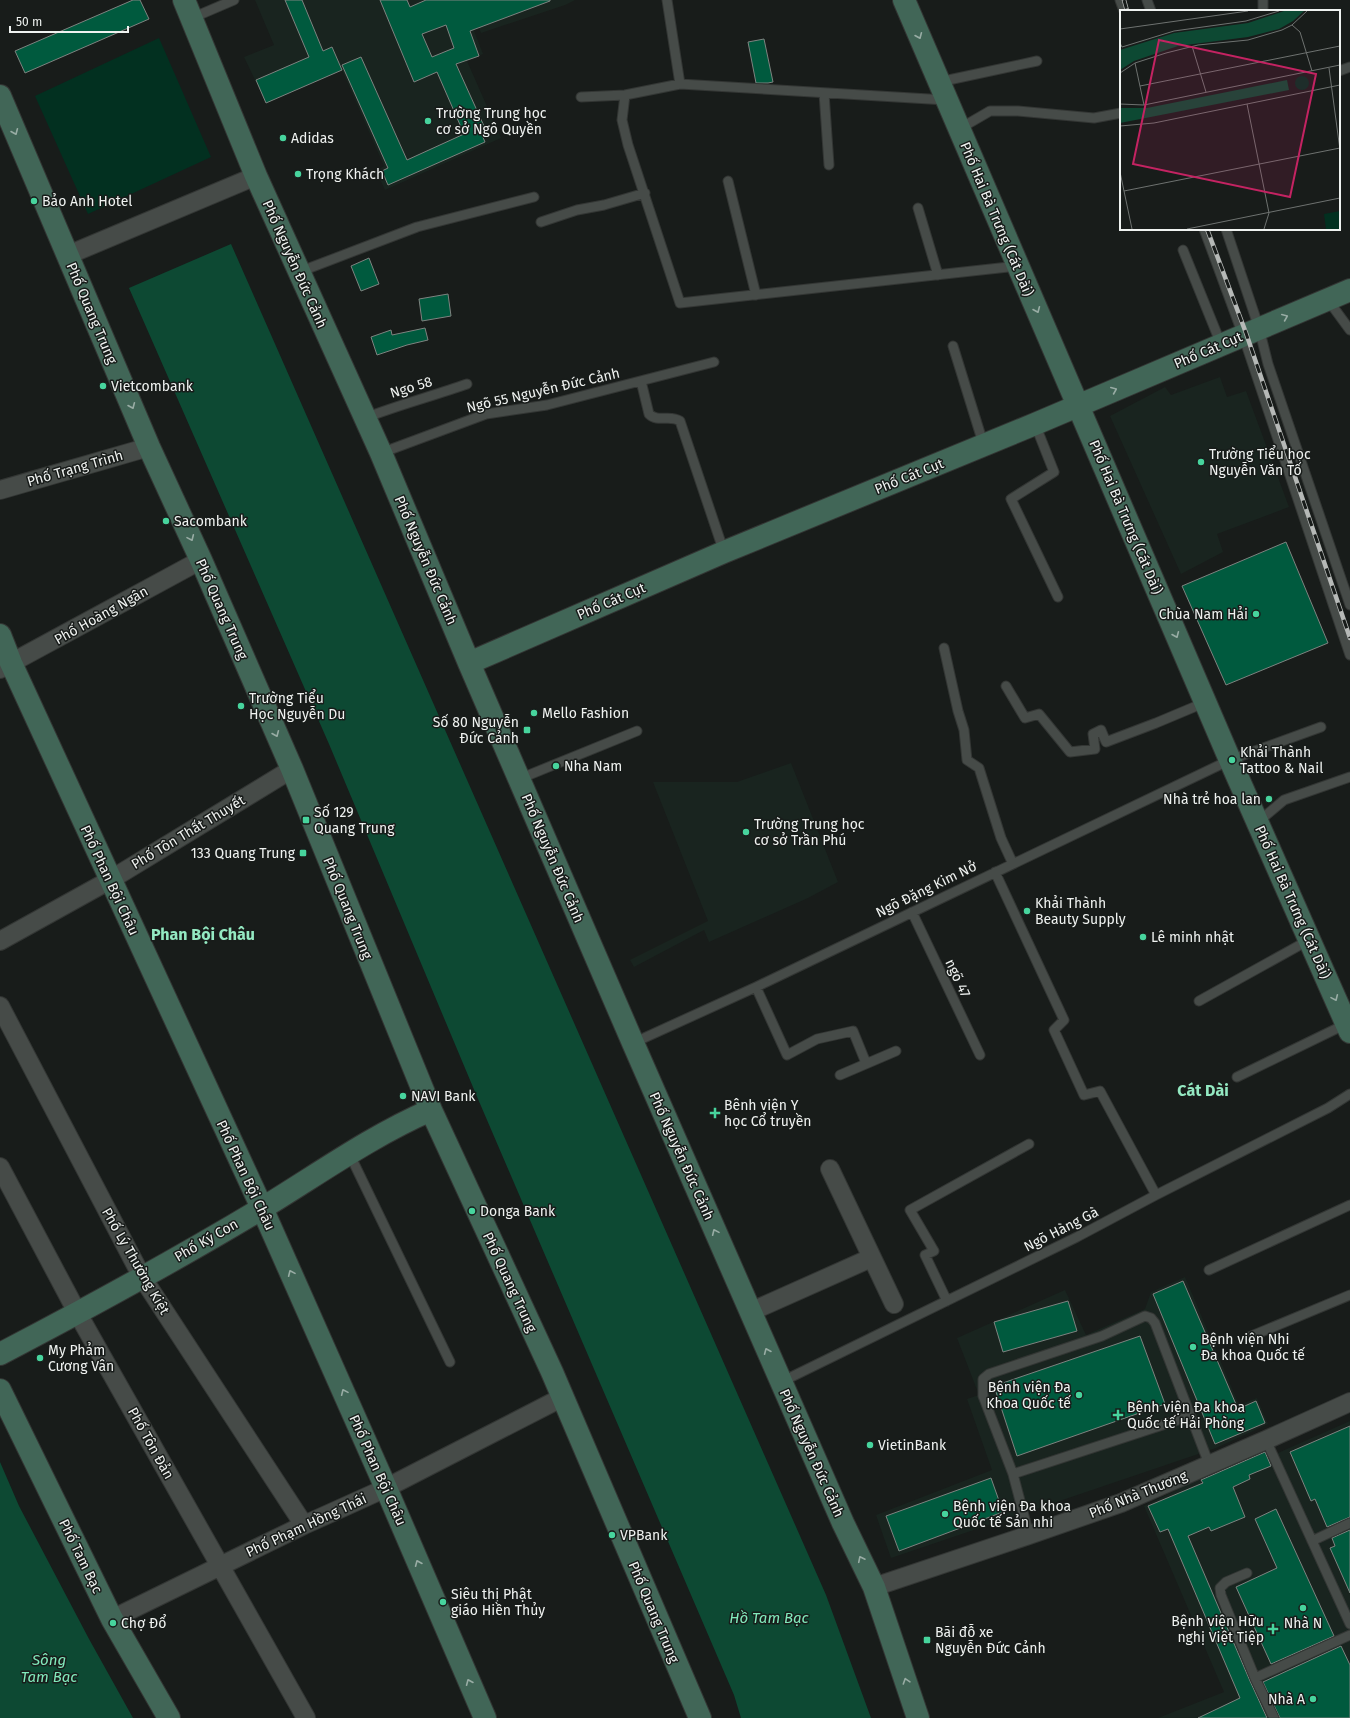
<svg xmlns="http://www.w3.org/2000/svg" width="1350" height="1718" viewBox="0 0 1350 1718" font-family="'Fira Sans',sans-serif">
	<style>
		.built { fill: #19241f }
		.green { fill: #023020 }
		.water { fill: #0d4933 }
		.building { fill: #005a3e; stroke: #7e8380; fill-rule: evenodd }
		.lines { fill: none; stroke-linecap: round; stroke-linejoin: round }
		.lane-casing { stroke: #333634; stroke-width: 11 }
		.street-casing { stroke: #333634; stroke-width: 20 }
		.secondary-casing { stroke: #333634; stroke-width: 24 }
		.lane { stroke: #464b48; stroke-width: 9 }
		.street { stroke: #464b48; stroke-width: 18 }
		.secondary { stroke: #416657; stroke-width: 22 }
		.rail-casing { stroke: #b6b9b7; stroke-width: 4.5 }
		.rail { stroke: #181c1a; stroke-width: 3; stroke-dasharray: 9; stroke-linecap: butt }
		.oneway { stroke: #98aca4 }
		.poi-dot { fill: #47d49d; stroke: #181c1a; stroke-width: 1.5 }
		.labels { text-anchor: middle; stroke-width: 3; stroke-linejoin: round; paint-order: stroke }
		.poi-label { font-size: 14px; fill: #eff2f0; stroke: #181c1a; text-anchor: start }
		.street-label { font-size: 14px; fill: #eff2f0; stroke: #181c1a }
		.water-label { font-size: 15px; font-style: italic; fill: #81eabc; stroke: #181c1a }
		.quarter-label { font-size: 16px; font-weight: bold; fill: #94e9c2; stroke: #181c1a }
		.inset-road { fill: none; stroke: #6e7270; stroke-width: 1 }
		.view { fill: #c42362; fill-opacity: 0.15; stroke: #c42362; stroke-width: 2 }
		.inset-edge { fill: none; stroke: #eff2f0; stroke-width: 2 }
	</style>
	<rect width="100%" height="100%" fill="#181c1a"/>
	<path class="built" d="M255,0H462L483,54L467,61L501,138L385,190L376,171L384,166L342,70L266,103L244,57L274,45Z
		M468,0H575L565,5L481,33Z
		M1220,377L1227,397L1246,391L1289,507L1217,534L1223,552L1181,574L1110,416L1165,387L1171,395Z
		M791,763L838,882L808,898L709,942L704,930L634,967L630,960L708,921L653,782H737Z
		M1185,1277L1239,1405L1257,1398L1268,1424L1216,1448L891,1558L876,1515L992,1470L967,1399L979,1395L957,1338L1065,1290L1086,1335L1145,1309L1151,1292Z
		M1350,1421V1718H1158L1224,1692L1144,1506L1201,1478L1266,1451L1269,1457Z"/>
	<path class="green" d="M159,38L211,157L88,214L35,96Z"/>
	<path class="water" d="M231,244L826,1595L871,1718H741L734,1695L478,1099L329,744L129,288Z
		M0,1462L19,1506L89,1639L133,1718H0Z"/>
	<path class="building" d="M133,0H140L149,19L25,73L15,51Z
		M285,0H302L323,51L332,47L342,70L266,103L256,80L309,57Z
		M380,0H407L410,7L426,0H550V1L470,31L479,56L456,64L484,126L479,128L485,142L388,185L382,171L388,168L342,65L361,57L407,160L464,134L437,72L414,82ZM446,25L454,48L432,57L422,34Z
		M764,39L773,82L768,83H756L748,42Z
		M369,258L379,284L361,291L351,266Z
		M448,294L451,316L422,321L419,299Z
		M425,328L428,340L407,345L377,355L371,337L391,330L392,335Z
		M1286,542L1328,643L1226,685L1182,586Z
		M1183,1281L1238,1409L1256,1401L1265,1423L1215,1444L1153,1294Z
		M1068,1301L1077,1331L1003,1352L994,1322Z
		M1140,1336L1165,1404L1017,1456L994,1386Z
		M1350,1426V1517L1327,1527L1315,1499L1311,1501L1290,1452Z
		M1265,1452L1271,1466L1249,1475L1250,1479L1233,1487L1245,1517L1211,1531L1209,1527L1188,1536L1250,1681L1267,1718H1198L1240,1698L1168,1529L1160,1532L1148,1506L1203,1483L1201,1480Z
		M991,1478L1003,1512L899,1551L886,1516Z
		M1276,1509L1334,1636L1271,1664L1236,1587L1277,1568L1255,1519Z
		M1350,1530V1593L1330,1548L1335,1546L1332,1538Z
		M1341,1646L1350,1665V1718H1280L1263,1682Z"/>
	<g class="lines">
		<defs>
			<path id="lane" d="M667,0L680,84
				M1120,0L1124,11
				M1147,0L1151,11
				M1263,0V11
				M192,18L234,0
				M1339,71L1350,67
				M939,82L1037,61
				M824,93L829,165
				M625,95L622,120L628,145L680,303L1018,266
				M581,97L625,95L680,84L946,100
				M959,129L990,111H1018L1094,118L1121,113
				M728,181L756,295
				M918,208L938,275
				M541,222L577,210L604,205L645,193
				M1204,229L1243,335L1350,655
				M1226,229L1259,328L1268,364L1350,605
				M1183,250L1221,344
				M299,272L417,227L534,197
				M1328,300L1350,330
				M953,346L984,446
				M641,381L649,414C658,423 670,414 680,421L724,552
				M365,418C398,405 433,396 467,384
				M1035,424L1054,472L1011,499L1058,597
				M381,453L486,414L547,405L714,362
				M944,648L958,711L964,730L967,760L979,768L1001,838L1013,864
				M1006,686L1025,718L1039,714L1070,752L1095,749L1093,734L1101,730L1106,742L1156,723L1206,702
				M519,779L637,731
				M1258,822L1284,800L1350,777
				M995,872L1064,1020L1054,1030L1084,1095L1100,1091L1156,1195
				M912,912L980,1055
				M756,987L787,1055L817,1039L853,1031L866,1063
				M1199,1001L1309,940
				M633,1043L756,987L1230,760L1321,727
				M840,1075L896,1051
				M1237,1077L1346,1024
				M349,1153L450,1362
				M1209,1270L1350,1205
				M947,1301L925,1255L934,1251L910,1210L1029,1144
				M1249,1337L1350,1295
				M781,1382L1077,1237L1156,1195L1328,1108L1350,1094
				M1266,1440L1350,1624
				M1013,1474L1190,1416
				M1029,1535L1013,1474L983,1396V1379L989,1374L1102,1336L1145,1316L1151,1318L1155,1323L1209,1464
				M1312,1541L1350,1523
				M1247,1573L1226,1582L1220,1588L1221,1595L1255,1678L1274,1718
				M1255,1678L1350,1635"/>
			<path id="street" d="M68,255L256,176
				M0,490L149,447
				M0,669L201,560
				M0,941L110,880L292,769
				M0,1006L142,1277L304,1525
				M0,1167L78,1314L306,1718
				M830,1169L894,1304
				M750,1312L871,1258
				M874,1587L1029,1535L1121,1503L1266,1440L1350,1402
				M112,1619L304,1525L386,1488L563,1397"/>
			<path id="secondary" d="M184,0L256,176L381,453L469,663L633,1043L843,1523L874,1587L918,1718
				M904,0L1230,760L1350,1032
				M0,96L149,447L201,560L292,769L431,1110L552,1372L700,1718
				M0,635L11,663L262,1208L386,1488L485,1718
				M469,663L724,552L1035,424L1350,290
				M0,1354C88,1308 176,1260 261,1209C317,1175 371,1136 431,1110
				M0,1390L112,1619L169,1718"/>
		</defs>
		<use href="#lane" class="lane-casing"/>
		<use href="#street" class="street-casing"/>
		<use href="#secondary" class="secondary-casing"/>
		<use href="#lane" class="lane"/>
		<use href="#street" class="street"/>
		<use href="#secondary" class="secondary"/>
		<defs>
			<path id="rail" d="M1124,0L1127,11
				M1207,229L1246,333L1350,638"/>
		</defs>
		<use href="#rail" class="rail-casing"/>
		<use href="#rail" class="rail"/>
	</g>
	<defs><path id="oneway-chevron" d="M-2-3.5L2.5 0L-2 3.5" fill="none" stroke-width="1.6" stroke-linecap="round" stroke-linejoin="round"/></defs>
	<g class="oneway">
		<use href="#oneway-chevron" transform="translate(919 36) rotate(67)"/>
		<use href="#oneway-chevron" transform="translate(15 132) rotate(67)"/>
		<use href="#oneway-chevron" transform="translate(1037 310) rotate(67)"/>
		<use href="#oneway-chevron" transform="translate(1285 317) rotate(-23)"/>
		<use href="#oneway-chevron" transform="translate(1114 390) rotate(-23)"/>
		<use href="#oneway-chevron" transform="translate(132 406) rotate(67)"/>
		<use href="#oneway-chevron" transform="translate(191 538) rotate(66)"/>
		<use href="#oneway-chevron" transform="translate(1176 635) rotate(67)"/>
		<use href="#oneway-chevron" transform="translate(276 734) rotate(67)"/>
		<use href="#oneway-chevron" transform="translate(1335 998) rotate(66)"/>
		<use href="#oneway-chevron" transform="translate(715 1232) rotate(-114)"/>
		<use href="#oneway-chevron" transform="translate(291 1273) rotate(-114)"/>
		<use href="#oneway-chevron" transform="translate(767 1351) rotate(-113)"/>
		<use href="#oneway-chevron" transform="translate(344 1392) rotate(-114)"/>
		<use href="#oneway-chevron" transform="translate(861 1559) rotate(-116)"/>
		<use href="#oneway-chevron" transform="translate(418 1563) rotate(-113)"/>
		<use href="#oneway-chevron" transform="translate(906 1681) rotate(-108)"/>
		<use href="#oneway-chevron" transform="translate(469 1682) rotate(-113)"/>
	</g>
	<g class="poi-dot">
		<circle cx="428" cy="121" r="4"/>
		<circle cx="283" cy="138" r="4"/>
		<circle cx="298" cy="174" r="4"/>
		<circle cx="34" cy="201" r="4"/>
		<circle cx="103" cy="386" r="4"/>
		<circle cx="1201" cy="462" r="4"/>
		<circle cx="166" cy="521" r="4"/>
		<circle cx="1256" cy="614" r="4"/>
		<circle cx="241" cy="706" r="4"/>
		<circle cx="534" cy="713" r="4"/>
		<rect x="523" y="726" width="8" height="8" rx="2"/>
		<circle cx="1232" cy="760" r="4"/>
		<circle cx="556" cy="766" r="4"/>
		<circle cx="1269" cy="799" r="4"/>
		<rect x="302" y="816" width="8" height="8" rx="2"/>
		<circle cx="746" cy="832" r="4"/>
		<rect x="299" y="849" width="8" height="8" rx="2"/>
		<circle cx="1027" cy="911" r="4"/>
		<circle cx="1143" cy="937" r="4"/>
		<circle cx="403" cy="1096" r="4"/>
		<path d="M713 1107h4v4h4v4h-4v4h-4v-4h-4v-4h4z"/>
		<circle cx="472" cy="1211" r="4"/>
		<circle cx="1193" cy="1347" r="4"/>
		<circle cx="40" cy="1358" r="4"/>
		<circle cx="1079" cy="1395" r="4"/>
		<path d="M1116 1409h4v4h4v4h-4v4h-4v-4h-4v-4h4z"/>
		<circle cx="870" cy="1445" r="4"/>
		<circle cx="945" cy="1514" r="4"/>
		<circle cx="612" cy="1535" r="4"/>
		<circle cx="443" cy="1602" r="4"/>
		<circle cx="1303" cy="1608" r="4"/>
		<circle cx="113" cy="1623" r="4"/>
		<path d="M1271 1623h4v4h4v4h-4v4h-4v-4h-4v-4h4z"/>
		<rect x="923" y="1636" width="8" height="8" rx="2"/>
		<circle cx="1313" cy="1699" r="4"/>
	</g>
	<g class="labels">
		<g class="poi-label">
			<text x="436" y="118">Trường Trung học<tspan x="436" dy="16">cơ sở Ngô Quyền</tspan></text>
			<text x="291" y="143">Adidas</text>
			<text x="306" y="179">Trọng Khách</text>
			<text x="42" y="206">Bảo Anh Hotel</text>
			<text x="111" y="391">Vietcombank</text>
			<text x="1209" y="459">Trường Tiểu học<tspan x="1209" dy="16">Nguyễn Văn Tố</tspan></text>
			<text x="174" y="526">Sacombank</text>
			<text x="1248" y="619" text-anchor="end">Chùa Nam Hải</text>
			<text x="249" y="703">Trường Tiểu<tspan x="249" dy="16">Học Nguyễn Du</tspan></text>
			<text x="542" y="718">Mello Fashion</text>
			<text x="519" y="727" text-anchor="end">Số 80 Nguyễn<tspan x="519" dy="16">Đức Cảnh</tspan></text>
			<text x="1240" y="757">Khải Thành<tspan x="1240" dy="16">Tattoo &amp; Nail</tspan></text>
			<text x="564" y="771">Nha Nam</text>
			<text x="1261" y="804" text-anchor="end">Nhà trẻ hoa lan</text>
			<text x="314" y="817">Số 129<tspan x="314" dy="16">Quang Trung</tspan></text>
			<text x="754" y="829">Trường Trung học<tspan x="754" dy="16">cơ sở Trần Phú</tspan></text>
			<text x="295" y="858" text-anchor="end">133 Quang Trung</text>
			<text x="1035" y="908">Khải Thành<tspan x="1035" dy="16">Beauty Supply</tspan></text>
			<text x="1151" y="942">Lê minh nhật</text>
			<text x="411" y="1101">NAVI Bank</text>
			<text x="724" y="1110">Bênh viện Y<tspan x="724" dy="16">học Cổ truyền</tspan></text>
			<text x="480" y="1216">Donga Bank</text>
			<text x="1201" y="1344">Bệnh viện Nhi<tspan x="1201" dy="16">Đa khoa Quốc tế</tspan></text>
			<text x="48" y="1355">My Phảm<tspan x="48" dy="16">Cương Vân</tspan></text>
			<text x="1071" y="1392" text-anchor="end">Bệnh viện Đa<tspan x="1071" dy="16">Khoa Quốc tế</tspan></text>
			<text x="1127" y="1412">Bệnh viện Đa khoa<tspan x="1127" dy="16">Quốc tế Hải Phòng</tspan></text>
			<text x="878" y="1450">VietinBank</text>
			<text x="953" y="1511">Bệnh viện Đa khoa<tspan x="953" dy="16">Quốc tế Sản nhi</tspan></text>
			<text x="620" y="1540">VPBank</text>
			<text x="451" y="1599">Siêu thị Phật<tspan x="451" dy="16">giáo Hiền Thủy</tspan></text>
			<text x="1264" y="1626" text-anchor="end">Bệnh viện Hữu<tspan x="1264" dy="16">nghị Việt Tiệp</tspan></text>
			<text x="121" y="1628">Chợ Đổ</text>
			<text x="1303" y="1628" text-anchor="middle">Nhà N</text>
			<text x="935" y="1637">Bãi đỗ xe<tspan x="935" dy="16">Nguyễn Đức Cảnh</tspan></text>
			<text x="1305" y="1704" text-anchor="end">Nhà A</text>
		</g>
		<g class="street-label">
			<text transform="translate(997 219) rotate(67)" y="5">Phố Hai Bà Trưng (Cát Dài)</text>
			<text transform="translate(295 264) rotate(66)" y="5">Phố Nguyễn Đức Cảnh</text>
			<text transform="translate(92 313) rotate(67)" y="5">Phố Quang Trung</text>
			<text transform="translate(1208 350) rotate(-23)" y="5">Phố Cát Cụt</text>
			<text transform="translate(411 387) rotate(-17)" y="5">Ngo 58</text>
			<text transform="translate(543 390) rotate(-13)" y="5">Ngõ 55 Nguyễn Đức Cảnh</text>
			<text transform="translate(75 468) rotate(-16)" y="5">Phố Trạng Trình</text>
			<text transform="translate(909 476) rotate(-22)" y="5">Phố Cát Cụt</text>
			<text transform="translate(1126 517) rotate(67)" y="5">Phố Hai Bà Trưng (Cát Dài)</text>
			<text transform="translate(426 560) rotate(67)" y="5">Phố Nguyễn Đức Cảnh</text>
			<text transform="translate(611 601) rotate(-23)" y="5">Phố Cát Cụt</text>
			<text transform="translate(222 609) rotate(66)" y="5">Phố Quang Trung</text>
			<text transform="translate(101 615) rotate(-29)" y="5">Phố Hoàng Ngân</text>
			<text transform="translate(188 832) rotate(-31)" y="5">Phố Tôn Thất Thuyết</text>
			<text transform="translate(553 858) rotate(67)" y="5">Phố Nguyễn Đức Cảnh</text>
			<text transform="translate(110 880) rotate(65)" y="5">Phố Phan Bội Châu</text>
			<text transform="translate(926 889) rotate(-26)" y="5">Ngõ Đặng Kim Nở</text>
			<text transform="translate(1293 902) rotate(66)" y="5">Phố Hai Bà Trưng (Cát Dài)</text>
			<text transform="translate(348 908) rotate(68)" y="5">Phố Quang Trung</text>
			<text transform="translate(958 978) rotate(65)" y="5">ngõ 47</text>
			<text transform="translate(682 1156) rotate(66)" y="5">Phố Nguyễn Đức Cảnh</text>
			<text transform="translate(246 1175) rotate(65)" y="5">Phố Phan Bội Châu</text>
			<text transform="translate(1061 1229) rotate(-27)" y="5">Ngõ Hàng Gà</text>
			<text transform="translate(206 1240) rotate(-30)" y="5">Phố Ký Con</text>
			<text transform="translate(136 1261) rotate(60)" y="5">Phố Lý Thường Kiệt</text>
			<text transform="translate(510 1282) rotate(65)" y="5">Phố Quang Trung</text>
			<text transform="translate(151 1443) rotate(61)" y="5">Phố Tôn Đản</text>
			<text transform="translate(812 1453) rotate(66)" y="5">Phố Nguyễn Đức Cảnh</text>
			<text transform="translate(378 1470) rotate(66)" y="5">Phố Phan Bội Châu</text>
			<text transform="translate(1138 1494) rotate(-22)" y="5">Phố Nhà Thương</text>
			<text transform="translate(306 1525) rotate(-25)" y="5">Phố Phạm Hồng Thái</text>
			<text transform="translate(81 1556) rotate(64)" y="5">Phố Tam Bạc</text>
			<text transform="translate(654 1612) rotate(67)" y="5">Phố Quang Trung</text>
		</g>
		<g class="water-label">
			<text x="769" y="1623">Hồ Tam Bạc</text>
			<text x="49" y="1665">Sông<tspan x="49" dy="17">Tam Bạc</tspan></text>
		</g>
		<g class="quarter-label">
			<text x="203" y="940">Phan Bội Châu</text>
			<text x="1203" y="1096">Cát Dài</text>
		</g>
	</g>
	<g transform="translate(1120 10)">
		<rect width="220" height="220" fill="#181c1a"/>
		<path d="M175 73a7 7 0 1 1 14 0a7 7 0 1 1-14 0ZM220,201V219H206L204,204Z" fill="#023020"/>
		<path d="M164,1H184L173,11L159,19L128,27L58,36L14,51L0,60V40L54,23L128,13ZM167,70L169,80L0,113V98H27Z" fill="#0d4933"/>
		<path class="inset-road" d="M172,15L180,22L192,61M0,19L128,1M0,33L2,37L54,21L126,11L159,1M72,36L86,82M15,53L24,95M209,58L220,140M0,63L15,53L46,43L78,35L128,30L162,20L172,15L187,1M20,76L220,36M0,94L24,95L220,55M127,94L149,203L144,219M0,116L34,113L220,75M0,162L12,219M4,181L220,138M67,219L220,188"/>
		<path class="view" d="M39,30L196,64L170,187L13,154Z"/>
		<rect width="220" height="220" class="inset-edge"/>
	</g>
	<path d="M10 26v6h118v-6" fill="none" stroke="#eff2f0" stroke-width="2"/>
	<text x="16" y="26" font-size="12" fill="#eff2f0" stroke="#181c1a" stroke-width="3" paint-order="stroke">50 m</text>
</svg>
